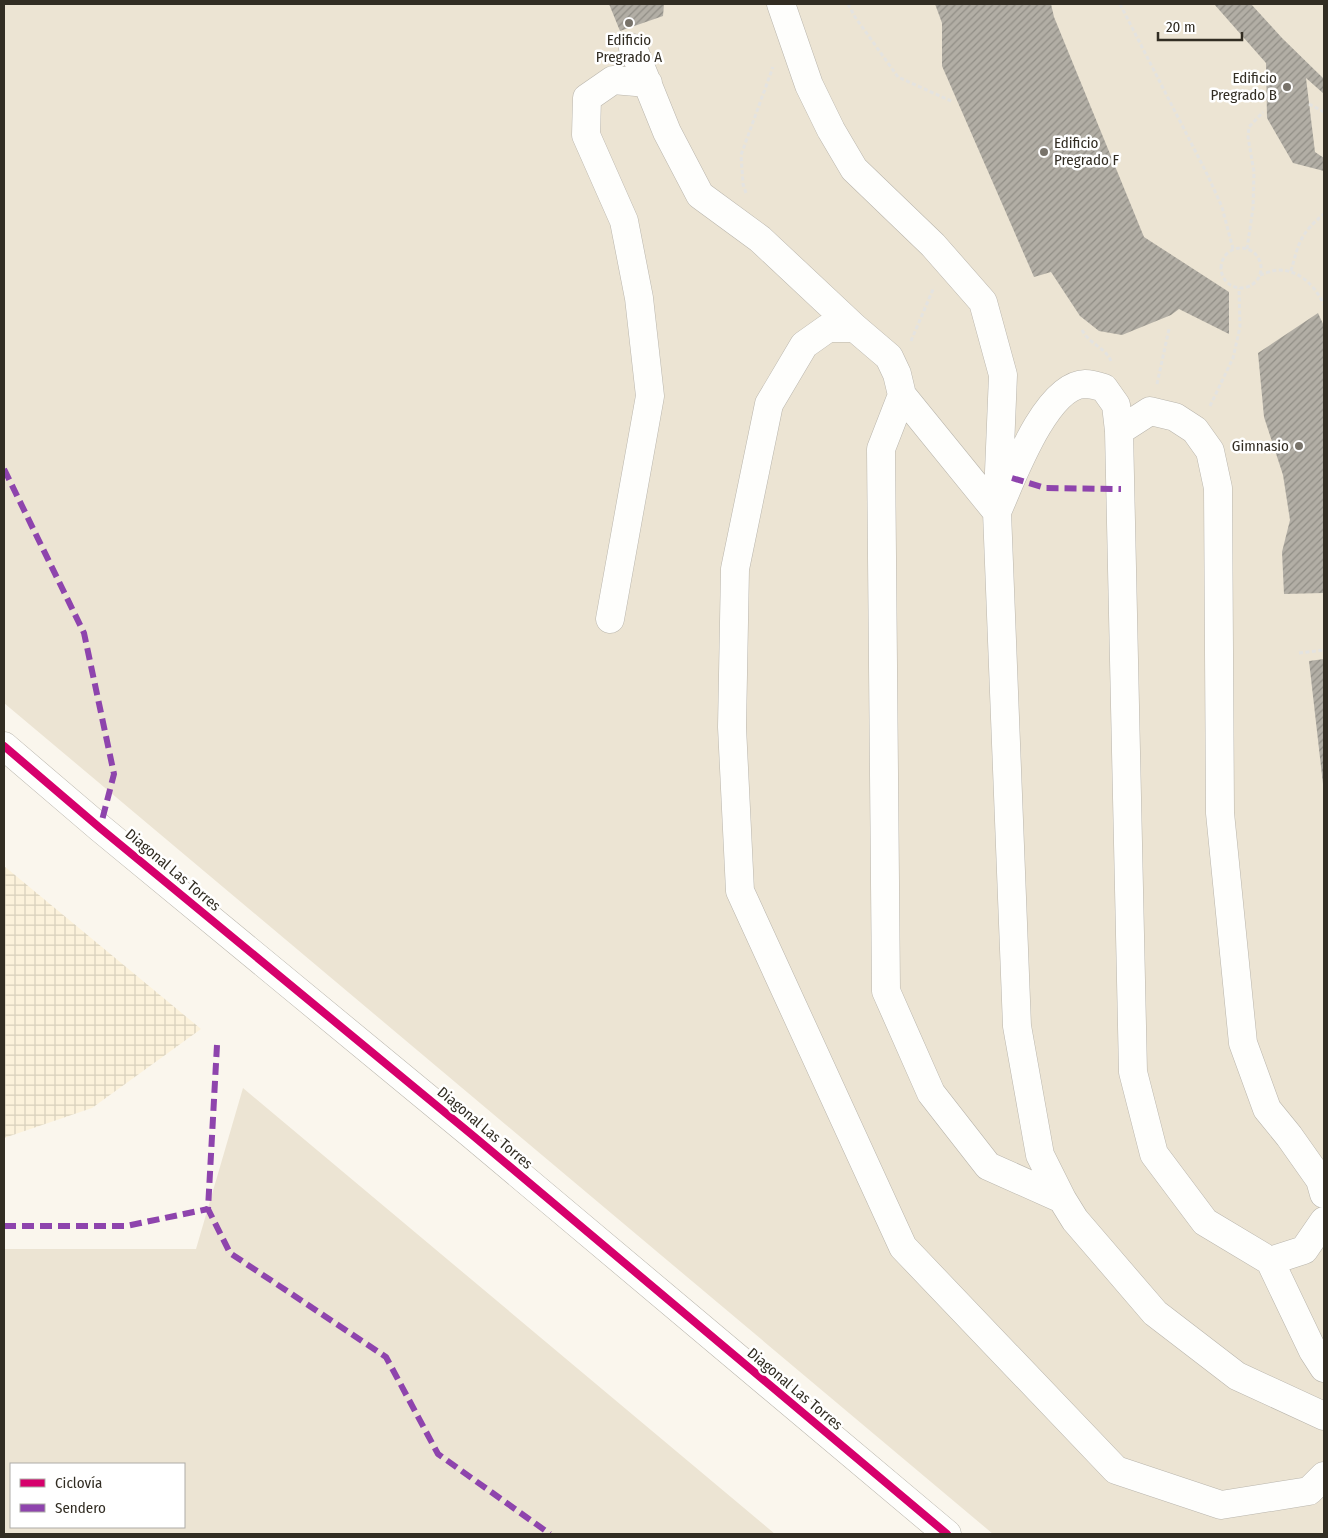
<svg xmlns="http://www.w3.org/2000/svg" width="1328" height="1538" viewBox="0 0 1328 1538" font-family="'Fira Sans Condensed',sans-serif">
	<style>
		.industrial { fill: url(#industrial-grid) }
		.grass { fill: #ece4d3; fill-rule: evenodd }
		.building { fill: url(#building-hatch) }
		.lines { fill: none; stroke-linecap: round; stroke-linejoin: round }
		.minor-casing { stroke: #b9b5ac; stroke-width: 29 }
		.path { stroke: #e4e3e0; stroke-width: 3; stroke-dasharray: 4 2.5; stroke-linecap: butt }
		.minor { stroke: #fefefc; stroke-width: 28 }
		.quiet { stroke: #8e44ad; stroke-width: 6; stroke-dasharray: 12 6; stroke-linecap: butt }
		.cycleway-casing { stroke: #fff; stroke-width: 11 }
		.cycleway { stroke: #d6006c; stroke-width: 8 }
		.poi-dot { fill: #78736a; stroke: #fff; stroke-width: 2 }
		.labels { text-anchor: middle; stroke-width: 5; stroke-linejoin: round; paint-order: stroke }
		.poi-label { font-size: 15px; fill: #322d23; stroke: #fff; text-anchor: end }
		.street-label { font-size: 15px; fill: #322d23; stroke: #fff }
	</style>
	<defs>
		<pattern id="industrial-grid" width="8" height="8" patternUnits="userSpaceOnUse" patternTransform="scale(1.25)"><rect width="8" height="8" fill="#fcf2db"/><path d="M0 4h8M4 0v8" fill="none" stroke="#d8d0bc"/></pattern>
		<pattern id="building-hatch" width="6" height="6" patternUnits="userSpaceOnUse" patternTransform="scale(1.25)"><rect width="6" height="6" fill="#b2aea5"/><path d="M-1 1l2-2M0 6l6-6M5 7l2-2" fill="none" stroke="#918e86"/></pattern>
	</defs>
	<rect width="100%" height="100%" fill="#faf6ed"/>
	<path class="industrial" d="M4,866L201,1029L92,1108L4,1138Z"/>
	<path class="grass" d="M4,4H1324V1534H993L4,703Z
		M243,1088L775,1534H4V1249H196ZM11,1464H184V1527H11Z"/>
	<path class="building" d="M609,4H664L663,16L620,31Z
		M935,4H1051L1054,17L1144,237L1229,292V334L1179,309L1171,315L1122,335L1099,331L1080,316L1051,272L1034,277L942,66V23Z
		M1214,4H1251L1282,38L1324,79V94L1306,78L1315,152L1324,158V171L1293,163L1267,118L1266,63Z
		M1318,313L1324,326V593L1284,594L1282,552L1290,520L1283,475L1264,417L1258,353Z
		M1324,659V784H1323L1309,661Z"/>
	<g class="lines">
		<defs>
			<path id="minor" d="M781,4L809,85L831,130L854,169L933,245L983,302L1003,375L998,496
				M633,48L667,132L700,195L760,239L855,328
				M902,395L881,449L886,991L931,1093L988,1166L1062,1199
				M1119,431L1150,411L1175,417L1195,430L1210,451L1218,488L1220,813L1243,1043L1267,1109L1289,1136L1320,1180L1324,1194
				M997,512L902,395L897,374L889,357L855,328H828L804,345L769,404L735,569L732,727L740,891L903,1247L1116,1470L1221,1505L1309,1491L1324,1476
				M610,619L650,396L639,298L624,221L586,135L587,98L613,80L648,83
				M4,746L100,828L471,1134L947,1534
				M1270,1261L1304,1250L1324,1221
				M1324,1368L1313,1351L1270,1261L1205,1222L1154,1154L1133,1072L1119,431L1116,405L1104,388C1098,386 1091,384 1085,384C1045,385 1011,481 997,512L1017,1026L1040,1155L1062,1199L1075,1220L1155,1313L1237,1376L1324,1416"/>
		</defs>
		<use href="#minor" class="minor-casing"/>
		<path class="path" d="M848,4L855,17L898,77L951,101
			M1120,4L1208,176L1222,207L1233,249
			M1309,104L1324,112
			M746,193L743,184L741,155L773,67
			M1221 268a20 20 0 1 1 40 0a20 20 0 1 1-40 0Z
			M1247,249L1253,208L1254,172L1248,137L1249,127L1263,112
			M1291,271C1299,242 1300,234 1324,214
			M1260,275C1266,273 1273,270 1279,270C1300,270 1316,287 1324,305
			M1082,330C1090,345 1105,347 1111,361
			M911,341L934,287
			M1157,384L1169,329
			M1210,406L1233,358L1240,327L1239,288
			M1299,653L1324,650"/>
		<use href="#minor" class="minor"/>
		<path class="quiet" d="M4,469L84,633L114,774L100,828
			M1012,478L1045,488L1121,489
			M217,1045L208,1209L230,1253L386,1357L438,1454L550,1534
			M4,1226H126L208,1209"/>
		<defs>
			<path id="cycleway" d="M4,746L100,828L471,1134L947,1534"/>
		</defs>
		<use href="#cycleway" class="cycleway-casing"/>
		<use href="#cycleway" class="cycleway"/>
	</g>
	<g class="poi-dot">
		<circle cx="629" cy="23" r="5"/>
		<circle cx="1287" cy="87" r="5"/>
		<circle cx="1044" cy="152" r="5"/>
		<circle cx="1299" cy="446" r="5"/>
	</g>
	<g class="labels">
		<g class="poi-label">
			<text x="629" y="45" text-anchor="middle">Edificio<tspan x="629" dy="17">Pregrado A</tspan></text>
			<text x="1277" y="83">Edificio<tspan x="1277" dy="17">Pregrado B</tspan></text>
			<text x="1054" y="148" text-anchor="start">Edificio<tspan x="1054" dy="17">Pregrado F</tspan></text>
			<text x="1289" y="451">Gimnasio</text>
		</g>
		<g class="street-label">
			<text transform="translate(173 870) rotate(40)" y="5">Diagonal Las Torres</text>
			<text transform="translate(485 1128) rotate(40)" y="5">Diagonal Las Torres</text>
			<text transform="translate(795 1389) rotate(40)" y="5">Diagonal Las Torres</text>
		</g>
	</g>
	<rect width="1328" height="1538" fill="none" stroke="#322d23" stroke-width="10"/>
	<rect x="10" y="1463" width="175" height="65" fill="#ffffff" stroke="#adaba7"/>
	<rect x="20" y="1479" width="25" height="8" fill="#d6006c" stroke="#adaba7"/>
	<text x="55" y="1488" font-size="15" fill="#322d23">Ciclovía</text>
	<rect x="20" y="1504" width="25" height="8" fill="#8e44ad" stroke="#adaba7"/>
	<text x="55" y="1513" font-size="15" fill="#322d23">Sendero</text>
	<path d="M1158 32v8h84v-8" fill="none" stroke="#322d23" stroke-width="2.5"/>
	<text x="1166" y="32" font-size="15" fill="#322d23" stroke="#ffffff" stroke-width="4" paint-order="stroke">20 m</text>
</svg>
